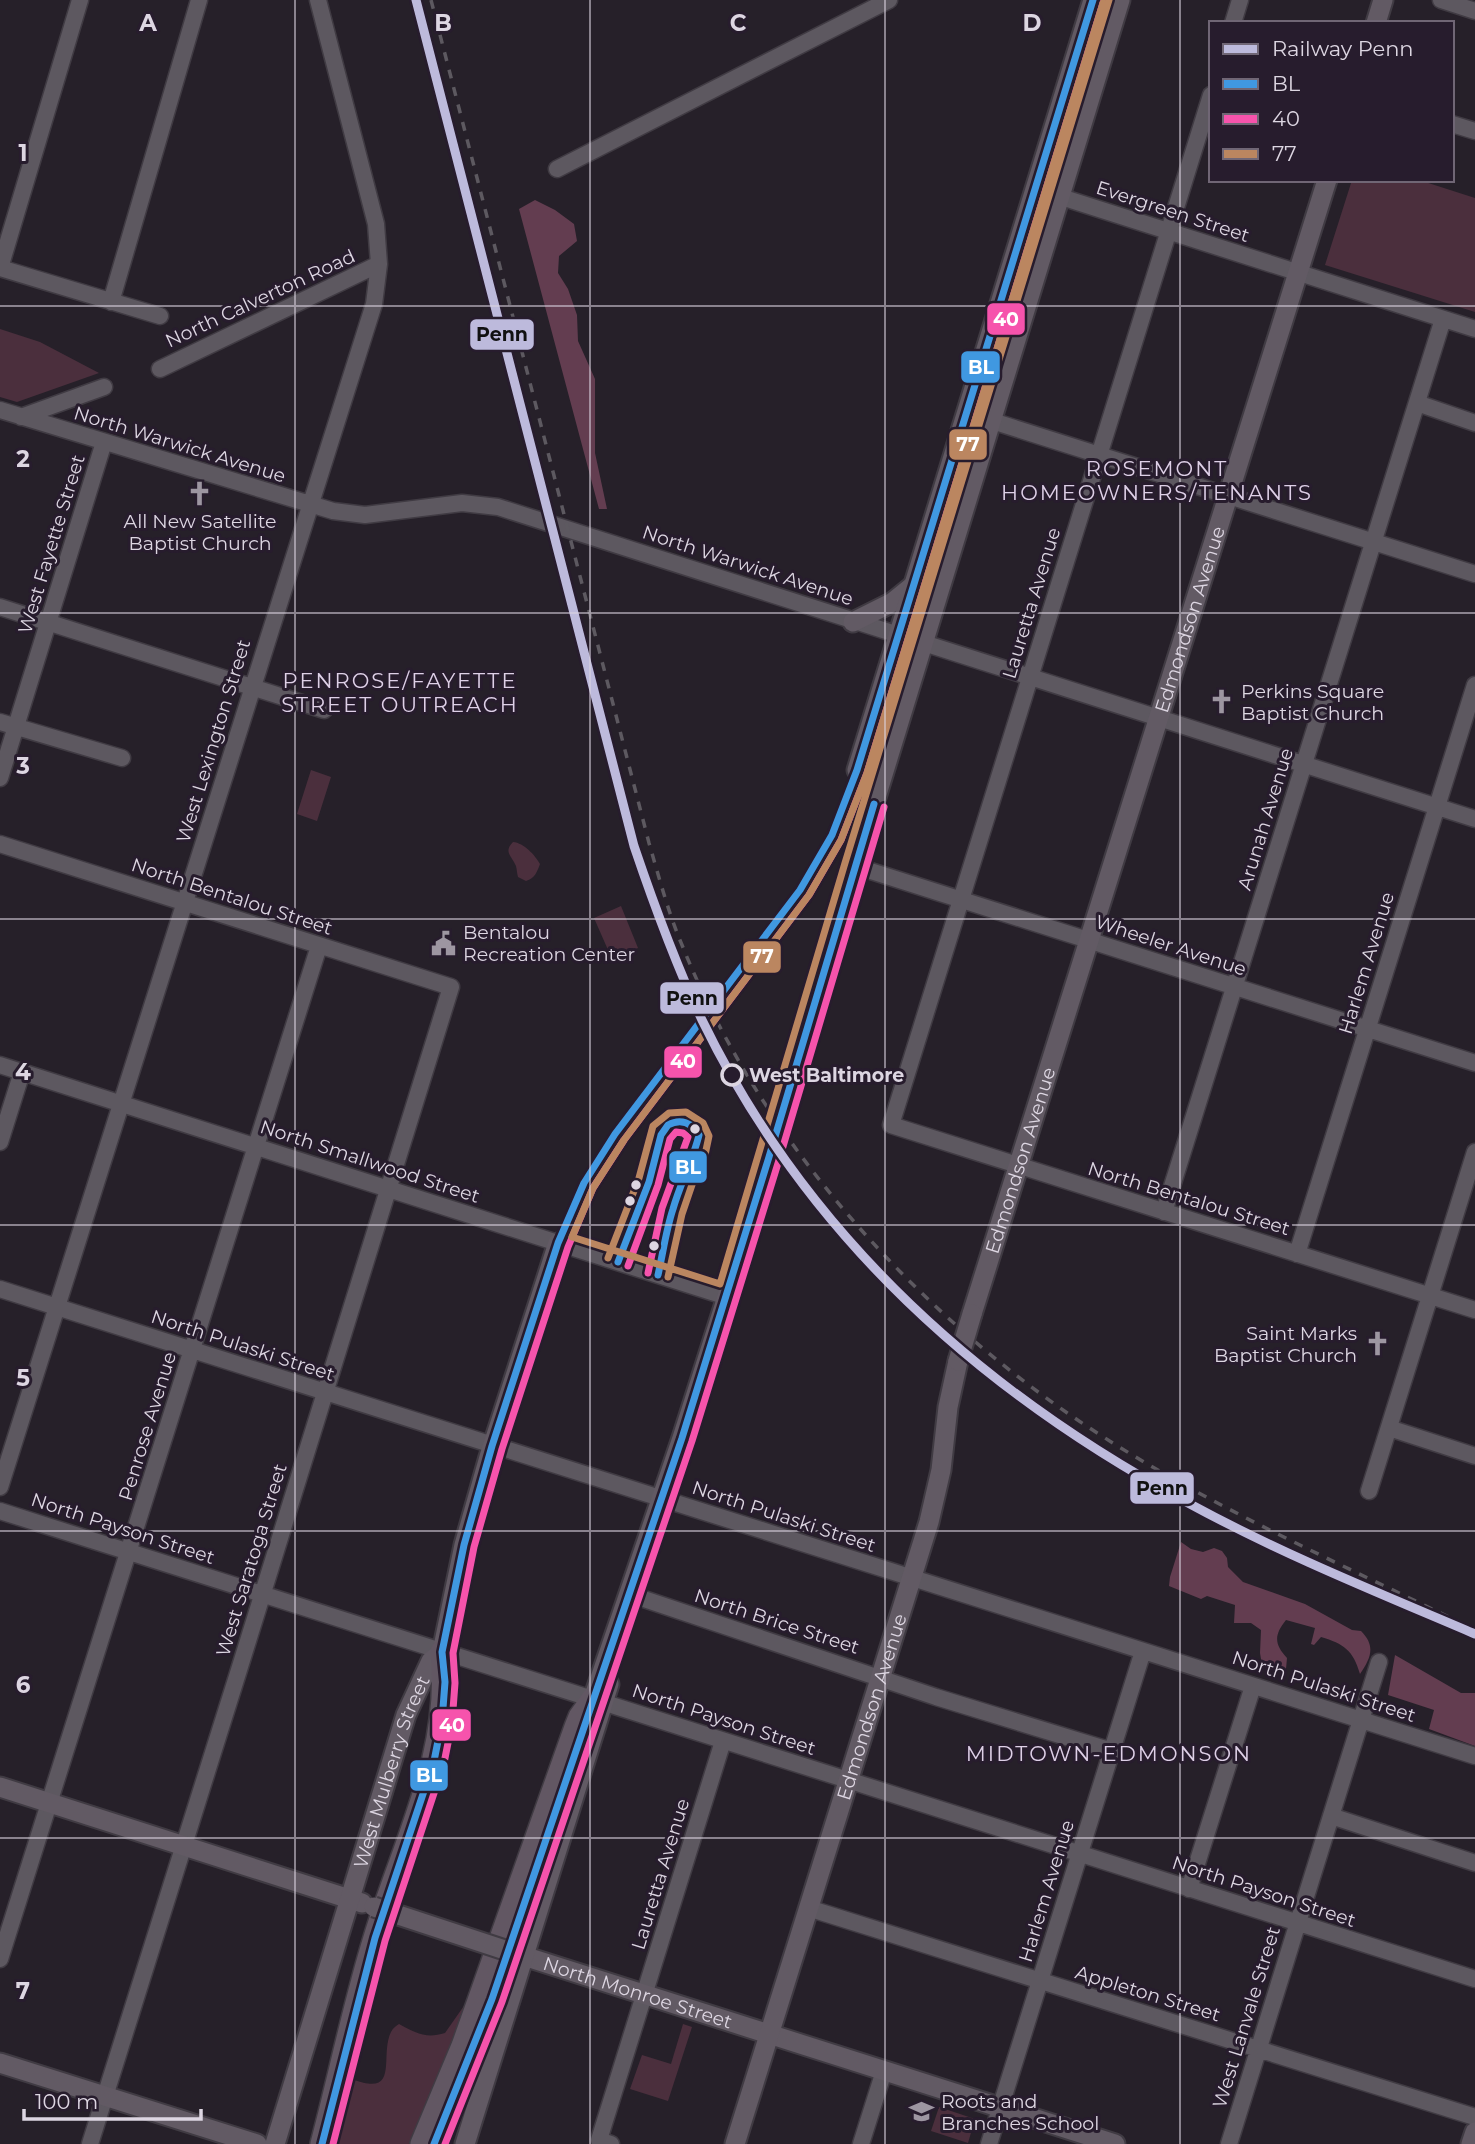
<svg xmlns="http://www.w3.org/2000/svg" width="1475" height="2144" viewBox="0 0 1475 2144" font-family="Montserrat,sans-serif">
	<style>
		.green { fill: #4b2f3d }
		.forest { fill: #633d50 }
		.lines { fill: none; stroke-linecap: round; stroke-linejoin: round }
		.minor-casing { stroke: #403b43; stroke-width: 19 }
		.major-casing { stroke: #403b43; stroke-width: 23 }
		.highway-casing { stroke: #403b43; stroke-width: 26 }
		.minor { stroke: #5d5860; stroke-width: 16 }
		.major { stroke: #625a64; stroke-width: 19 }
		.highway { stroke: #625763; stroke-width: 23 }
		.rail { stroke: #5d5960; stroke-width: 3.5; stroke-dasharray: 9 9; stroke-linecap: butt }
		.major-bridge-casing { stroke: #403b43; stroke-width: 23; stroke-linecap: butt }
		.major-bridge { stroke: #625a64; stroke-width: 19 }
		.bus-1-casing { stroke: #271c2d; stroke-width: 12 }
		.bus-2-casing { stroke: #271c2d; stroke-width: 12 }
		.bus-3-casing { stroke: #271c2d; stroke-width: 12 }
		.bus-1 { stroke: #4098e1; stroke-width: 7 }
		.bus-2 { stroke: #f653ac; stroke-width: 7 }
		.bus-3 { stroke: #bb8660; stroke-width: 7 }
		.rail-1-casing { stroke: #271c2d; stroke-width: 14 }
		.rail-1 { stroke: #bdbadc; stroke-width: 9 }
		.grid { fill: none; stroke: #ddd6e2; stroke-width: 2; stroke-opacity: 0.55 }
		.stop-dot { fill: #271c2d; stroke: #ddd6e2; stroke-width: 3.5 }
		.bus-dot { fill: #ddd6e2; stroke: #271c2d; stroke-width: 2.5 }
		.labels { text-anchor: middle; stroke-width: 6; stroke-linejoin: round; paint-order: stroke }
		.street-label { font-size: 19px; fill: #ddd6e2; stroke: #271c2d }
		.poi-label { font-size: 19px; fill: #ddd6e2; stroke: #271c2d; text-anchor: start }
		.stop-label { font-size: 19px; font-weight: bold; fill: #ddd6e2; stroke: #271c2d; text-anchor: start }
		.neighbourhood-label { font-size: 21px; letter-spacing: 2px; fill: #ded0e7; stroke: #271c2d }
		.grid-label { font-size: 23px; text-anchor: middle; font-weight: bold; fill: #ddd6e2; stroke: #271c2d; stroke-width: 6; stroke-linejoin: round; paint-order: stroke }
		.line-badge { stroke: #271c2d; stroke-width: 2.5 }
		.badge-label { font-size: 19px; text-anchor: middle; font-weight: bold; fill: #fff }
		.pale-badge-label { font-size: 19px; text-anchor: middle; font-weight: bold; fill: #111 }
	</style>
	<rect width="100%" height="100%" fill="#262029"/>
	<path class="green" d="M1352,180H1419L1475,198V312L1325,265Z
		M0,329L40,342L99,373L17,402L0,397Z
		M311,770L331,777L317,821L297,814Z
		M513,842C524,843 535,855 540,864C537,872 535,878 526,881L518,877C517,874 517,870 516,866C512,856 503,852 513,842Z
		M621,906L638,948L612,959L594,918Z
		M502,1971L451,2144H435L481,2034Z
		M482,1980L416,2144H334L352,2079C401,2098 379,2056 391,2032C393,2028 396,2026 399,2024C416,2033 426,2039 445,2033Z
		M683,2024L692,2027L668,2101L630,2089L642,2055L671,2064Z
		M939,2107L975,2119L968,2143L931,2131Z"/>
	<path class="forest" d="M535,200L555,210L574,224L577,241L559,256L558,273L568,289L577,315L578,341L595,379V453L607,509H599L519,209Z
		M1181,1542L1191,1549L1203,1552L1214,1548L1222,1551L1227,1558L1228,1567L1243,1582L1305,1604L1352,1630L1361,1631C1376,1646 1371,1658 1360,1674C1353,1650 1344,1644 1321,1637L1314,1645L1311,1644L1315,1628L1286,1620C1274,1635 1274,1644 1287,1658L1286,1669L1262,1665L1260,1653L1261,1630L1251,1623H1234L1235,1605L1207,1596L1201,1599L1169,1586L1170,1577Z
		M1395,1655L1461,1693H1475V1746L1429,1729L1434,1710L1388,1695Z"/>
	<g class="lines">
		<defs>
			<path id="minor" d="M1441,0L1475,11
				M1233,23L1240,0
				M1211,95L891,1125L1475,1310
				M1452,124L1475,131
				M557,169L889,0
				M1036,189L1475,329
				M0,268L80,0
				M0,268L160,316
				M111,302L199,0
				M160,369L379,264
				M1417,403L1475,423
				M0,410L333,511L365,515L462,503L498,507L1475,819
				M967,413L1475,574
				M21,417L104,387
				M0,607L324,710
				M0,722L122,758
				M0,778L104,442
				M0,844L451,987C330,1373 213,1759 90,2144
				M855,866L1475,1063
				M0,1065L727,1297
				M0,1142L22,1072
				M1164,1212L1443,319
				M1297,1254L1475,685
				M0,1289L1475,1756
				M1389,1428L1475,1456
				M0,1487L374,304L379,264L376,224L318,0
				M1369,1491L1475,1152
				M0,1511L1475,1979
				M629,1594L936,1697L1112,1751
				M1331,1816L1475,1863
				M1189,1889L1253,1686
				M808,1908L1475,2117
				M0,1959L319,946
				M611,2144L599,2140L723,1741
				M861,2144L884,2071
				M989,2144L1143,1651
				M1229,2144L1379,1662"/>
			<g id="major">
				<path d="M1376,23L1383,0"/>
				<path d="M853,622L893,602L914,585"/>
				<path d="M857,770L1093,0"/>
				<path id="s1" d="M972,1314L1327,180"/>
				<path d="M593,1699L682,1438L727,1297L855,866L1120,0"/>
				<path d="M0,1787L362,1903"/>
				<path id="s2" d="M511,1952L1115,2144"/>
				<path d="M0,2063L257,2144"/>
				<path id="s3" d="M275,2144L406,1715L431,1661L442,1652L464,1545L489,1457L558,1243"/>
				<path d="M465,2144L609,1684"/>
				<path id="s4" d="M735,2144L929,1522L941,1470L948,1407L958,1361"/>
				<path d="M1471,2144L1475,2132"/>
			</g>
			<path id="highway" d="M322,2144C340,2076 354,2006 375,1938C403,1844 453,1753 442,1652
				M422,2144L463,2046L576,1727L580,1717L593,1699"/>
		</defs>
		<use href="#minor" class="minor-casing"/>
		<use href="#major" class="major-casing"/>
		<use href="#highway" class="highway-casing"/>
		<use href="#minor" class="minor"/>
		<use href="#major" class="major"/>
		<use href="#highway" class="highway"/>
		<path class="rail" d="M431,0L649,843C659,877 668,912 682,945C756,1129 895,1290 1056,1405C1182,1495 1336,1561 1475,1630"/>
		<defs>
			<path id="major-bridge" d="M958,1361L972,1314
				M374,1907L511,1952"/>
		</defs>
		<use href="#major-bridge" class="major-bridge-casing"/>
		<use href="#major-bridge" class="major-bridge"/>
		<defs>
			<path id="bus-1" d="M618,1262L649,1182L661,1135L668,1125C681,1118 692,1123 699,1135C693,1160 680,1184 673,1209C666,1230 663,1253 658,1275
				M322,2144L375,1938L434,1761L442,1721L445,1682L442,1652L464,1545L492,1446L558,1243L584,1183L615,1134L800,890L832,835L857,770L1093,0
				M434,2144L492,1999L682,1438L769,1157L874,804"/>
			<path id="bus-2" d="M628,1266L658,1185L670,1139L676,1132L683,1133L688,1137L662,1208L648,1273
				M333,2144L385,1941L444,1763L452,1723L455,1683L453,1653L474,1547L502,1449L568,1247L593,1188L624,1140L809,895L841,840L867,773L1103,3
				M445,2144L502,2002L692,1441L779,1160L884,807"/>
			<path id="bus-3" d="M1103,3L867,773L841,840L809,895L624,1140L593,1188L572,1237L720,1284L845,863L1109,0
				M608,1258L639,1178L653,1126L669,1113L686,1112L703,1123L709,1136L705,1155L697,1170L682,1214L668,1277"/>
		</defs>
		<use href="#bus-1" class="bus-1-casing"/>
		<use href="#bus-2" class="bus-2-casing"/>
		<use href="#bus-3" class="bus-3-casing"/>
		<use href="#bus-1" class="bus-1"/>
		<use href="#bus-2" class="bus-2"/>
		<use href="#bus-3" class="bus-3"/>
		<defs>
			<path id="rail-1" d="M416,0L634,846C654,905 675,963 702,1020C807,1236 981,1392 1190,1504C1282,1554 1379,1593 1475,1634"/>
		</defs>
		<use href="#rail-1" class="rail-1-casing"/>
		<use href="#rail-1" class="rail-1"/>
	</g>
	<path class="grid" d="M295,0V2144M590,0V2144M885,0V2144M1180,0V2144M0,306H1475M0,613H1475M0,919H1475M0,1225H1475M0,1531H1475M0,1838H1475"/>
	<defs>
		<symbol id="church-bare" viewBox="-9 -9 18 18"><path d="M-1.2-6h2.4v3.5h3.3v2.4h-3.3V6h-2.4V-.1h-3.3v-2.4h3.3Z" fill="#9d96a1" stroke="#271c2d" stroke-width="2.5" paint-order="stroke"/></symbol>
		<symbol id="civic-bare" viewBox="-9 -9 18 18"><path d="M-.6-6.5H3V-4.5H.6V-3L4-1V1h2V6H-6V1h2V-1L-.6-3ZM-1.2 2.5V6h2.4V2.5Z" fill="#9d96a1" stroke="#271c2d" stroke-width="2.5" paint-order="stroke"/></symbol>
		<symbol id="school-bare" viewBox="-9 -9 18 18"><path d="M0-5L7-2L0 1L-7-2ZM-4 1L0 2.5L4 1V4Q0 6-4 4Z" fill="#9d96a1" stroke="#271c2d" stroke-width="2.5" paint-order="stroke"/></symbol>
	</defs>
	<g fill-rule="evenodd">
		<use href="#church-bare" x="182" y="476" width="35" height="35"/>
		<use href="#church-bare" x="1204" y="684" width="35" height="35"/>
		<use href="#civic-bare" x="426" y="926" width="35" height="35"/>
		<use href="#church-bare" x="1360" y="1326" width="35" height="35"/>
		<use href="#school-bare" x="904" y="2094" width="35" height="35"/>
	</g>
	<circle class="stop-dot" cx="732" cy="1075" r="10"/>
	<g class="bus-dot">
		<circle cx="695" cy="1129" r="6"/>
		<circle cx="636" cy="1185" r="6"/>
		<circle cx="630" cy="1201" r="6"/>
		<circle cx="654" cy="1246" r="6"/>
	</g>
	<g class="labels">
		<g class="street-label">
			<text transform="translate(1173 211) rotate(18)" y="7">Evergreen Street</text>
			<text transform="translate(260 298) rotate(-25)" y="7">North Calverton Road</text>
			<text transform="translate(180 444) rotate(17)" y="7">North Warwick Avenue</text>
			<text transform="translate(51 544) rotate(-73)" y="7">West Fayette Street</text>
			<text transform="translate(748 565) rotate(18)" y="7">North Warwick Avenue</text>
			<text transform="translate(1031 603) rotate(-73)" y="7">Lauretta Avenue</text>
			<text dy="7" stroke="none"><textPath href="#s1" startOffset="728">Edmondson Avenue</textPath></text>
			<text transform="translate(213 741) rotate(-73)" y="7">West Lexington Street</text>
			<text transform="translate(1265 819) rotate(-73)" y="7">Arunah Avenue</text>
			<text transform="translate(232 896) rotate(18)" y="7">North Bentalou Street</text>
			<text transform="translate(1171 945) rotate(18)" y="7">Wheeler Avenue</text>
			<text transform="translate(1366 963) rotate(-73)" y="7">Harlem Avenue</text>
			<text dy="7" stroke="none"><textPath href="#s1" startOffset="161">Edmondson Avenue</textPath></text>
			<text transform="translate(370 1161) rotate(18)" y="7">North Smallwood Street</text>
			<text transform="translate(1189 1198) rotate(17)" y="7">North Bentalou Street</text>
			<text transform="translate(243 1345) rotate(18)" y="7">North Pulaski Street</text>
			<text transform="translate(147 1426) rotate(-73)" y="7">Penrose Avenue</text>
			<text transform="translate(784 1516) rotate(18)" y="7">North Pulaski Street</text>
			<text transform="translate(123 1528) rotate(18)" y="7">North Payson Street</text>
			<text transform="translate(251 1560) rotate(-73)" y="7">West Saratoga Street</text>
			<text transform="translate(777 1621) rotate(18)" y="7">North Brice Street</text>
			<text transform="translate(1324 1686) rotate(18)" y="7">North Pulaski Street</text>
			<text dy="7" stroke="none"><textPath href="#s4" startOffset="458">Edmondson Avenue</textPath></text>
			<text transform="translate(724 1719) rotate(18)" y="7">North Payson Street</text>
			<text dy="7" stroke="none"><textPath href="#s3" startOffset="390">West Mulberry Street</textPath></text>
			<text transform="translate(660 1874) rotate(-73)" y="7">Lauretta Avenue</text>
			<text transform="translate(1046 1891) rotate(-73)" y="7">Harlem Avenue</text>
			<text transform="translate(1264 1891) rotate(18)" y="7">North Payson Street</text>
			<text dy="7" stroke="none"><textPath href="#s2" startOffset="133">North Monroe Street</textPath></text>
			<text transform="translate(1148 1993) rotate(17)" y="7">Appleton Street</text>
			<text transform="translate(1246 2017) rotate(-73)" y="7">West Lanvale Street</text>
		</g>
		<g class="poi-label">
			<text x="200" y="528" text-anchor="middle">All New Satellite<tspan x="200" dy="22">Baptist Church</tspan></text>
			<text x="1241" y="698">Perkins Square<tspan x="1241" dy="22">Baptist Church</tspan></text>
			<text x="463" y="939">Bentalou<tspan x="463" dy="22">Recreation Center</tspan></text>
			<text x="1357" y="1340" text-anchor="end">Saint Marks<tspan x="1357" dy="22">Baptist Church</tspan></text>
			<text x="941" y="2108">Roots and<tspan x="941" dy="22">Branches School</tspan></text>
		</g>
		<g class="stop-label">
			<text x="749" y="1082">West Baltimore</text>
		</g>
		<g class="neighbourhood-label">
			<text x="1157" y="476">ROSEMONT<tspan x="1157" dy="24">HOMEOWNERS/TENANTS</tspan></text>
			<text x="400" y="688">PENROSE/FAYETTE<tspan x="400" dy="24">STREET OUTREACH</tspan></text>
			<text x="1109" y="1761">MIDTOWN-EDMONSON</text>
		</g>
	</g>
	<g class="grid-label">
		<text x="148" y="31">A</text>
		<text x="443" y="31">B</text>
		<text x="738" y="31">C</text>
		<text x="1032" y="31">D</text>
		<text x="23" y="161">1</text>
		<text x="23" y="467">2</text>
		<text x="23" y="774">3</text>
		<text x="23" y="1080">4</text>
		<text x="23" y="1386">5</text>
		<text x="23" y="1693">6</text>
		<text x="23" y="1999">7</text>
	</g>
	<g class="line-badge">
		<rect x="986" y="302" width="40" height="34" rx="7" fill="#f653ac"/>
		<rect x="469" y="318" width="66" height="33" rx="7" fill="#bdbadc"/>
		<rect x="960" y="350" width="41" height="34" rx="7" fill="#4098e1"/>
		<rect x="948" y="428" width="40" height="33" rx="7" fill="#bb8660"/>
		<rect x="742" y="940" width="40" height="34" rx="7" fill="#bb8660"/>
		<rect x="659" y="981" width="66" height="34" rx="7" fill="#bdbadc"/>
		<rect x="663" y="1045" width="40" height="34" rx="7" fill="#f653ac"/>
		<rect x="668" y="1150" width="40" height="34" rx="7" fill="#4098e1"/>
		<rect x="1129" y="1471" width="66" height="34" rx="7" fill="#bdbadc"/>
		<rect x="431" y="1708" width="41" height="34" rx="7" fill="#f653ac"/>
		<rect x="409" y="1759" width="40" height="33" rx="7" fill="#4098e1"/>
	</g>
	<g class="badge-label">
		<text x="1006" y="326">40</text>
		<text x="981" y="374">BL</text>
		<text x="968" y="451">77</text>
		<text x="762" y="963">77</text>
		<text x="683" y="1068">40</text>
		<text x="688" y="1174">BL</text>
		<text x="452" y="1732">40</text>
		<text x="429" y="1782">BL</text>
	</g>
	<g class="pale-badge-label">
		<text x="502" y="341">Penn</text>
		<text x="692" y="1005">Penn</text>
		<text x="1162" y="1495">Penn</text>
	</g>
	<rect x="1209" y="21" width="245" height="161" fill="#271c2d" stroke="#706675" stroke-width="2"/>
	<rect x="1223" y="44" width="35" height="10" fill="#bdbadc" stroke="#706675" stroke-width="2"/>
	<text x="1272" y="56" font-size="21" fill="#ddd6e2">Railway Penn</text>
	<rect x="1223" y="79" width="35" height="10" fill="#4098e1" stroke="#706675" stroke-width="2"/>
	<text x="1272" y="91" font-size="21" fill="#ddd6e2">BL</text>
	<rect x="1223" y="114" width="35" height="10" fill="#f653ac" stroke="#706675" stroke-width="2"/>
	<text x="1272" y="126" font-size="21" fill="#ddd6e2">40</text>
	<rect x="1223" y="149" width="35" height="10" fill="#bb8660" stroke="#706675" stroke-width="2"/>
	<text x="1272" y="161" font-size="21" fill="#ddd6e2">77</text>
	<path d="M24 2109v10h177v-10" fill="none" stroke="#ddd6e2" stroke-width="3.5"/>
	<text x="35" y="2109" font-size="21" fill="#ddd6e2" stroke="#271c2d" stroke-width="5" paint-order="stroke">100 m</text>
</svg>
